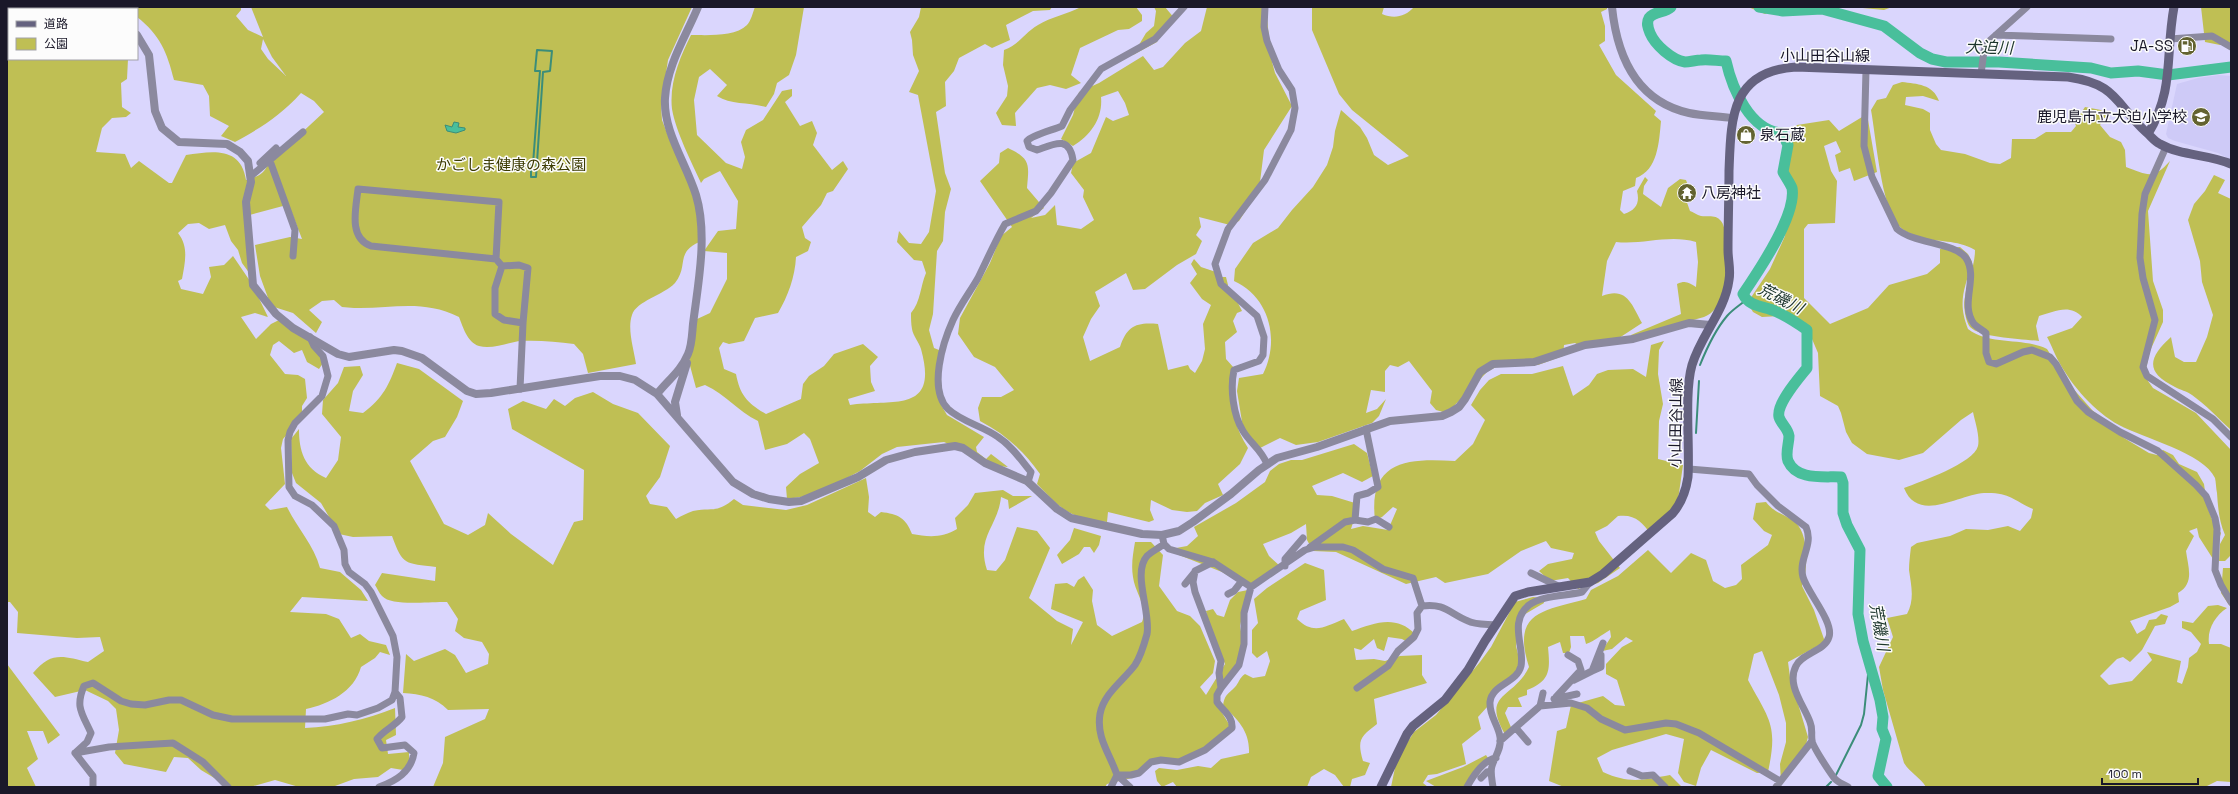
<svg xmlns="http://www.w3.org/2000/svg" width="2238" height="794" viewBox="0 0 2238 794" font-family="'Space Grotesk','Noto Sans JP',sans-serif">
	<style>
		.built { fill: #cecaf7 }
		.green { fill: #bfbf54; fill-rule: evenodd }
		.water { fill: #49bf9b; stroke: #3b8d79 }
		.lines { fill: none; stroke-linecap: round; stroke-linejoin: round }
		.stream { stroke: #3b8d79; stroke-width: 2 }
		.river { stroke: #49bf9b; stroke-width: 11 }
		.minor { stroke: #8b899e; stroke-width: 7 }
		.tertiary { stroke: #8b899e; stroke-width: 8 }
		.secondary { stroke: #65627f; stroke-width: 9 }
		.labels { text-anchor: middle; stroke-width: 3; stroke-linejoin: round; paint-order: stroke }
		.poi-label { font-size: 15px; fill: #1a1829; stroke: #fcfcfc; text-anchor: end }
		.street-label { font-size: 15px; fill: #1a1829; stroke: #fcfcfc }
		.park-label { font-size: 15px; fill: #3c3b03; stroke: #fcfcfc }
		.water-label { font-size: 16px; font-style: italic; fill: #1d362d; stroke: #fcfcfc }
	</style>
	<rect width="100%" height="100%" fill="#dad6fd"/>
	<path class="built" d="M2219,75L2231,76V160L2218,153L2175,141L2168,138L2166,134L2177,84L2198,78Z"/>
	<path class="green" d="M7,7H46L45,9H9V59H128L127,79L121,83L122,107L131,113L126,117L112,118L102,128L96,152L125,154L131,168L139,161L169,183H172L186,155C212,151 241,146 246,180C256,177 264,175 268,164L324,112L314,101L301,93C280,116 262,127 235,142L221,136L229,126L210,116L209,96L203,85L174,80C167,52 160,35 137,17V9H126L124,7H241V10L236,16L248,30L263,37L251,7H692L668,60L661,106L662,120L672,146L690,176L704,240C673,252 690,264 675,283C664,295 636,301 632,315C627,329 634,350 636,364L588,373L583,354L574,344C557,342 539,340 521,341C508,342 492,350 479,346C467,342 463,327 459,317C422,299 393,309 354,308L342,307L334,300L322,301L309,310L322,322L316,333L293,313L271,306L260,276L255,245L290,237L302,239L292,213L283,206L246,216L250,274L242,263L238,250L231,241L225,225L209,229L199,223L188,224L178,233C189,247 185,262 182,279L178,281L181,289L203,294L211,277L209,267L224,265L233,256L252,284L268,317L255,313L241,317L256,339L271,324L281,319L306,338L325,360L319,369L307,362L302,350L294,353L279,341L273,345L270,355L285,374L298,375L305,379L307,398L302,406V418L283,439L281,448L285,484L265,505L270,510L287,507C297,528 314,545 320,568L340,572L361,590L368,601L302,597L290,612L326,614L339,619L351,638L360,634L369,641L386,645L390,655L380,652L375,658L361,667C354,692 329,704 306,709L305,728C335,727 367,719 395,708L396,735L386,740L388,754L409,752V771L391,768L378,777L354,779L335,786L299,787L275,780L250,787H237L226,785L201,770L188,758L174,757L166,772L124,764L115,753L119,730L116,709L108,701L85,690L55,697L33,673C51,651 63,656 88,662L104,651L100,637L77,638L17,633L18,612L10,602H7ZM263,39L272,57L286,76L268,59L261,49Z
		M755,7H804L796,55L789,75L777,83L774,94L766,107C749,102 731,105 717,96L727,85L710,69L699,77L694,100L697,135L726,163L742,169L745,157L741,142L746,130L763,120L782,91L792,89V96L785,102L800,126L812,121L817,133L813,145L832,170L843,161L848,169L833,191L827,193L821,205L802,227L805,238L811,242L808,251L796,257C795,277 788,296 778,313L755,318L744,341L729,344L723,342L719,348L724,369L736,374C740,395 747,403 766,414L801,399L803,384L809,376L824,366L834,354L863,344L878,357L870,366L871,382L875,391L848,399L850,405C894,399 939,414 921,349C919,342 913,336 912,329C911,324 911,318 911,313C921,301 920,287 926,273L922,261L914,260L897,242L899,231L909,243L921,244L929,232L936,191L918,95L909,92L919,71L913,55L912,40L910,32L919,17L921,7H1052L1050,10L1033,11L1006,25L1010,40L992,48L985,44L959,58L954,71L945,82L946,106L936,112L945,173L951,189L945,212L943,241L937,251L933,314L929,330L934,348L939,350L941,405L947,415L984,437L976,447L977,452L986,459L991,454L1008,467L999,466L944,442L897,447L882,454L860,471L843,480L807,496L787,499L786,487L800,474L819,463L810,439L804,433L787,444L765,450L758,421C737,411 727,395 705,385L696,388L689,362L695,320L710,313L727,279V253L704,251L718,231L736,229L738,201L720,171L704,179L701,183C691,161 676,132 672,109C669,83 680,57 691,35C707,35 735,37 747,25C751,21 753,12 755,7Z
		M1081,7H1136L1142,15V21L1129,29L1118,30L1080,48L1071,75L1081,83L1066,89L1050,85L1037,88L1015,113L1016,126L1002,125L996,113L1007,96L1008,86L1003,65L1004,50C1020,44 1023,34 1038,25C1051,17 1067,14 1081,7Z
		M1154,7H1165L1175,19L1162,30L1157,42L1133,55L1146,33L1154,26L1156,11Z
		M1207,7H1266L1271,58L1275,73L1292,106L1264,150L1259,190L1239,221L1230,225L1199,217L1201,227L1196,235L1202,241L1196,254L1177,265L1145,289L1133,290L1126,273L1095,292L1100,306L1091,319L1083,337L1090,361L1120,347C1127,326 1136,322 1158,324L1168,370L1188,365L1190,369L1195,373L1202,361L1205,349L1203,324L1211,305L1202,299L1190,283L1197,274L1191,264L1194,259L1201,267L1216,272L1219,277H1226L1228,285L1225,291L1237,301L1242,311L1237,313L1233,321L1237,332L1225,342L1226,359L1234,368C1232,401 1229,418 1248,448L1240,464L1218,484L1223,495L1205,503L1197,511L1187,512L1172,510L1151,500L1150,510L1154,520L1149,522L1108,512L1107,522C1069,518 1062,510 1037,484L1040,474C1024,451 1005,434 980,421L978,408L982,397H1001L1014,390L995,367L974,357L958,334L960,318L990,263L1001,236L1012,227L980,181L999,163L1000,153L1008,148C1031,159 1029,164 1027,188L1044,208L1031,218L1045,215L1055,205L1057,225L1081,229L1094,220L1083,197L1084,190L1071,173L1073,163L1091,153L1106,117L1113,121L1129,115L1125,103L1118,91L1101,97C1103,118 1091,135 1073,146L1061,139L1073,115L1079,92L1099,83L1143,56L1154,70L1163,67L1185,43L1201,31Z
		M1312,7H1384L1382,14C1394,19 1405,17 1414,7H1607V9L1601,12L1605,26V41L1599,45L1616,75L1656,111L1654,115L1661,121C1659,142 1658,170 1636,178L1635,186L1623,191L1620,210L1624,214C1636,210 1640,203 1637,191L1645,177L1648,180L1644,186L1643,194L1661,207L1668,188L1680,179L1686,180L1690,191L1685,197L1690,211C1693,212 1697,215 1701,216C1708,217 1716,214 1721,221C1730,232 1727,280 1723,294C1720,304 1714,313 1704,317L1632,337L1631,335L1681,314L1677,284C1686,280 1689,283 1696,287L1698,262L1696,242C1669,234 1643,245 1616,242L1607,261L1602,296C1627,286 1632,305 1642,323L1616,340L1583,348L1575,343L1564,345L1563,356L1538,365L1496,367L1487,372L1453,407L1443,412L1436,410L1430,403L1432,391L1409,361L1398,367L1390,365L1385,371V392L1371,390L1366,413L1377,409L1386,399L1379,416L1372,423L1318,442L1296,445L1280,438L1260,448L1243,428L1237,391L1239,378L1263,374C1280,341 1270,297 1234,281L1235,269L1253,243L1278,228L1292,210L1313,187L1327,165L1333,147L1335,131L1341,110L1360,127L1367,138L1374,155L1388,165L1409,156L1352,110L1339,94L1312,30Z
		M1748,7H1782L1765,14Z
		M1852,7H1892L1884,10Z
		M2201,7H2231V44L2220,45L2205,42Z
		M1902,82C1917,84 1933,84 1939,101L1923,96L1906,97L1905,105L1923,109L1930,113V130L1936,144L1941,150L1965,154L1990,163L2000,164L2011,158L2012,139H2035L2046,132H2071L2076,126L2073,118L2081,113L2085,107L2101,110L2109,118H2104L2100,125L2110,137L2121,142L2125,150L2126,167C2148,175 2153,180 2170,161L2148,211L2153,281L2163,310V322L2150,351L2146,369L2148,381L2153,388L2196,413L2231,450V555L2225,561H2219L2220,544L2225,535C2219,521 2218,508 2217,493C2216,489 2216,482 2215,478C2204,453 2143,438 2119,425C2095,412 2072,386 2059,362C2054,353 2052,346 2047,337L2072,328L2082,317C2070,303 2053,312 2039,316L2036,326L2039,341C2023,339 1981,338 1970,327C1965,321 1963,304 1965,297C1967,280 1975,267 1975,250C1956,239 1939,243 1919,237C1912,234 1903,231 1898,225C1881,206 1876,137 1871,110L1877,100L1886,98L1893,85Z
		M1867,114L1877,172L1854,181L1850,168L1839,172L1835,155L1841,152L1836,141L1824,146L1831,171L1837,181L1835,223L1808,224L1804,229V298L1830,324L1868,308L1889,285L1927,274L1940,263V249L1960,247L1968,254L1972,262C1965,289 1957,301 1968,329C1990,346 2023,337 2047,349L2069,384L2093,411L2111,424L2124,438L2149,453L2157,455L2163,450L2173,455L2179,464L2197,472L2204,484L2207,506L2213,522L2221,533L2213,559L2199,537L2197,528L2189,531L2194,536L2186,551C2188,567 2195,583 2178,593L2179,602L2170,607L2130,621L2137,634L2145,629L2149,620L2156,619L2161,614L2168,616L2165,624L2155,626L2142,650L2130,662L2123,657L2117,659L2100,676L2109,685L2132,681L2152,660L2147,652L2181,661L2177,682L2182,684L2188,667L2189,658L2197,652L2201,644L2191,632L2182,628V621L2193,623L2208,606L2218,605L2227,608C2215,616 2207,629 2209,644H2221L2231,648V782L2217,781L2205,787H1926C1920,777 1910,773 1904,763L1883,690L1879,667L1893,637L1887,618L1907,614C1915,599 1911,585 1909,570C1909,563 1910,555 1911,547L1917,543L1950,536L1966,529L1988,530L2008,526L2020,531L2031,518L2033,509C2013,500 2009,492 1984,493C1960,494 1918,524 1904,488C1920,482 1974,463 1978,446C1980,436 1975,422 1973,412L1961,420L1923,453L1899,460L1867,454L1852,443L1846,432L1841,413L1838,406L1820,396L1818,353L1812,339L1789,320L1781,316L1762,317L1753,312L1750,307V299L1770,269L1785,236L1789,186L1784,158L1786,140L1797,125L1829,120L1839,131Z
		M2214,175L2225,180L2218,193L2231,199V430C2218,418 2206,405 2192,395C2187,391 2180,390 2175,387C2144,372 2149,357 2171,337L2175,357L2184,362H2196L2207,337L2213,315L2202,282L2200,261L2188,220L2194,204L2205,191Z
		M1664,341L1659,350L1658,374L1663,404L1659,421L1658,459L1683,465L1676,514L1652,535C1641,522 1636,514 1618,516L1607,526L1595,532L1599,541L1620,568L1598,583L1578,589L1568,578L1550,581L1539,571L1548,564L1572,559L1574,553L1551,548L1546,541L1521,551L1488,574L1445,583L1436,577L1406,584L1336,552L1313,551L1307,540L1306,524L1291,533L1263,544L1269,556L1280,566L1259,584L1244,585L1222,572L1179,555L1176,548L1187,546L1198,536L1194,527L1236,503L1265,482L1270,471L1279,464L1291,460H1302L1354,444L1367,453L1373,476L1362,482L1343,473L1312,486L1317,495L1332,496L1355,503V516L1351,529L1363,526L1388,530L1397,509L1393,507L1382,517L1375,520C1368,460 1408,458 1455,461L1473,444L1485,420L1471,405L1480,390L1489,380L1501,374H1532L1563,366L1573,396L1589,385L1597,374L1608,370L1633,369L1646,377L1651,345Z
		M397,363L419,369L463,401L457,417L445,437L433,441L410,461L444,524L468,535L485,525L488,513L511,534L553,565L574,522L583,520L584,470L512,429L508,409L523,401L546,409L554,399L565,406L575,398L593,392L613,404L638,413L670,446L660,477L646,496L650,504L667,507L676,519C681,516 687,513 693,511C712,507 716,514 734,499L743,505L786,510L807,505L866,478L869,497L868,512L875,517L881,512C898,514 906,518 912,534C928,537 943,538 957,529L955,518L968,505L975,493L1003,490L1013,496H1032L1009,509L1008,500L1001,497C998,527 976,536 987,570L996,571L1005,560L1017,527L1037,531L1050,548L1029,598L1057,621L1073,629L1071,645L1083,622L1051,609L1055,584L1067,583L1074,587L1078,580L1084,576L1093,590L1092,601L1097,625L1112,636L1142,622C1148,606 1135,593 1133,577C1131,565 1133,554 1135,542H1151L1163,555L1159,586L1177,611L1190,616L1200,626L1215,661L1213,673L1200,687L1206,695L1225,664L1209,626L1206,611L1213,609L1217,615L1224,617L1230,600L1238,592L1248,590L1240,626L1244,648L1216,703L1232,729L1195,758L1155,762L1132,778L1107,784L1105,787H433L443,763L445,737L485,719L489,709L448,710C435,697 421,694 403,693L406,654L414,661L445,649L455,655L466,673L488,664L489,654L482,642L464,638L455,631L458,619L447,602C431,601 392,607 382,596C379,593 377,588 375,585L382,573L435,581L436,567C405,563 403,566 392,536L353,537L339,534L321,503L296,483L292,473L291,439L299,429C299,451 304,468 326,478L338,460L341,437L322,414L323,400L338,383L344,367L360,366L363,375L353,391L349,411L363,413C383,398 389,385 397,363Z
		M1766,502C1775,514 1786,514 1796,523C1809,535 1808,571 1802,586L1814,610L1825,642L1788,662L1790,677L1808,737L1804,752L1781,783L1780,764L1786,742V723L1779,695L1762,651L1754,654L1748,680C1770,721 1778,725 1768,772L1757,773L1711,750L1701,768L1696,786L1684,782L1678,773L1684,739L1666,734L1612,750L1597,758L1603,772C1629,784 1643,780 1670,775L1682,787H1564L1549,781L1557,731L1566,728L1571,705L1603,696L1615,705L1625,706L1617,680L1606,674V664L1622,647L1633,641L1626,637L1612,649L1602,651L1611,637L1610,630C1601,635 1595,641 1586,644L1584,636H1570L1571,647L1569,653H1563L1560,642L1548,647C1550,669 1551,681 1527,690V695L1518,698L1522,707H1508L1505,713L1513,732L1506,736C1480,692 1513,700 1529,667C1511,611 1544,611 1586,599L1591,590L1618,576L1648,550L1671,573L1691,553L1706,560L1713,581L1725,588L1736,585L1742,579L1741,565L1768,545L1772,535L1764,531L1753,519L1756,503Z
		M1074,528L1101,536L1099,545L1094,553L1090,547H1084L1079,554L1062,564L1057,555L1070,540Z
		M1305,563L1324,570L1326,600L1300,611L1297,619C1314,635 1324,627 1344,619L1352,631C1374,623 1396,614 1415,634L1409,643L1402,639L1388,637L1384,651L1377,648L1374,639L1361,650L1354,648L1356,660L1374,659L1385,661L1400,656L1422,655V675L1427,683L1374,699L1377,724C1360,737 1357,740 1363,761L1370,763L1365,775L1352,779L1350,787H1344L1335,775L1324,769L1311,777L1307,787H1177L1173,782L1162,787L1157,781L1155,771L1159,768L1177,770L1198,766L1211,768L1221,759L1249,753C1250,732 1238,719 1223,706C1224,695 1228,694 1235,687C1239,683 1239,678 1245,674L1253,678L1265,676L1270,661L1267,651L1257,658L1252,653V630L1258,623L1254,599L1267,588Z
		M2223,568H2231V608L2221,593Z
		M1533,597L1543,598L1544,603L1522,616L1516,646L1520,662L1518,673L1492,694L1488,706L1478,717L1481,729L1462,744L1466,764L1437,774L1428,775L1423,783L1428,787H1391L1396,763L1407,743L1414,732L1436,715L1480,662L1491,647L1515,602Z
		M7,664L60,735L48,744L43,731H27L38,759L27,768L36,787H7Z
		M1486,755L1490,761L1468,787H1436L1426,781L1463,767Z"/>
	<path class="water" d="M454,122L459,123L458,127L465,128V130L456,133L447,131L445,125L452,127Z"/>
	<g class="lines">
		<path class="stream" d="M537,50L552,51L550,71L543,72L536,177H531V164H533L540,71H535Z
			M1700,365C1706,350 1716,329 1727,316C1732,310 1740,305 1746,300
			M1696,433L1699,381
			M1836,775L1861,725L1864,714L1869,665
			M1826,787L1831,782"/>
		<path class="river" d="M1671,7C1665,13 1654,11 1649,18C1646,23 1648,28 1650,33C1655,45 1672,60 1685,62C1690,62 1696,60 1701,60C1709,59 1718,61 1726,61C1732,88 1750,131 1782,133L1788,145L1783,172C1785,176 1790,183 1792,188C1797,215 1758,272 1743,294C1749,307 1763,306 1775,311C1786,316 1797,323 1807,330V368C1799,378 1776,404 1779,417C1781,424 1788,428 1789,436C1789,444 1785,453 1788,461C1797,481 1824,476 1841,477L1843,483V513L1847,525L1860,550L1858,614L1863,641L1880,700L1883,717L1882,729L1886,739L1878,776L1887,787
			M1759,7L1783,11L1822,9L1884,26L1920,53L1932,59L1946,62H1999L2091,68L2111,73L2138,71L2168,75L2231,67"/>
		<path class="minor" d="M1265,7L1264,27L1267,41L1279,70L1292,90L1295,108L1291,130L1265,180L1228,229L1215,264L1221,284L1257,316L1264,337L1263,355L1259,361L1234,370C1230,388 1233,415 1243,431C1251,444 1261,449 1267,464
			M1996,35L2111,39
			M2170,39L2212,36L2231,47
			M1866,70L1864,146L1872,177L1897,229C1914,244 1954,242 1966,258C1979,278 1959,304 1974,324C1977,327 1982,330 1986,333V353L1989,362L1996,364L2023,352L2032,350L2050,357L2056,364L2077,401L2088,412L2120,432L2158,451L2196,485L2206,496L2215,518L2217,529L2215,570L2221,585L2231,602
			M1981,74L1984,51L1988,42L2027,7
			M2166,147L2145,194L2142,214L2140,258L2143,278L2155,320L2143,367L2147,376L2213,419L2231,437
			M270,161L295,230L293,256
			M260,163L276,148
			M251,176L303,132
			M496,259L499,202L358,189C356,208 348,238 371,246L496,259L502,266
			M520,389L523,323L528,268L519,265L502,266L495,288V314L504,320L523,323
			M1689,469L1749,474L1757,485L1778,506L1806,527C1814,545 1798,559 1803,577C1807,592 1834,622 1829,637C1825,651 1802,653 1796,666C1786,685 1804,705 1810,722C1813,729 1811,734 1812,740C1812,746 1831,774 1835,779C1838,782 1844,785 1848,787
			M1028,482L1031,472C1021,460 1012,446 998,437C983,426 962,422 948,409C928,389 943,342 953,320C960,305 970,292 978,278C987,260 995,241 1005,224L1036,211L1051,193L1073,160C1069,135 1054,144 1037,150L1029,147L1027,141C1032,135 1053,130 1062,126L1070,110L1101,69L1155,39L1184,7
			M1355,520L1368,522L1376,519L1389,527
			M1162,535L1164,544L1169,549L1213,562L1251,587L1305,550L1315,547H1343L1353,550L1383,569L1413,578L1422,606C1445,603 1449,613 1468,621C1475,625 1488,624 1496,625
			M1310,547L1345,522L1355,520L1357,496L1368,493L1378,487L1366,429
			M1213,562L1195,571L1193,582L1195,592L1221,661L1219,673L1221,688
			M1285,566V559L1303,538
			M1531,573L1558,586
			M1185,584L1194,573
			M1228,594L1234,591L1241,582
			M1592,671L1601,667V655
			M1574,680L1592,671L1603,643
			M1357,688L1388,666L1398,651L1414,637L1418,629L1417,613L1422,606
			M1556,697L1581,670L1578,661L1568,655
			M1554,699L1577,694
			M1540,706L1543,693
			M1516,728L1528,742
			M1500,741L1540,706L1571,703L1587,708L1601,719L1625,730L1666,723L1676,724L1699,733L1780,781
			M75,753L87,742L91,733C82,713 75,707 84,686L93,683L121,701L131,704L145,705L169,700H181L213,715L232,719H325L348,714L357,715L378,708L392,700L395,692L397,657L393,636L371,592L365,584L349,572L345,564L344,550L334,526L312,505L295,496L289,487L288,440L290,432L295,423L322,396L328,376L323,356L314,346L310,337
			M75,753L109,747L173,743L203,762L228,787
			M75,753L93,776V787
			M1630,771L1642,776L1653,775L1665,787
			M1481,778L1487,772L1491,771
			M379,787C396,781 411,772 414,753L405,745L382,748L377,739C384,730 395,726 402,717L400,698L395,692
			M1111,787L1117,775C1110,754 1096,738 1100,714C1104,693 1123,681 1135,665C1141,656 1144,645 1147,634C1151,612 1132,573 1147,556C1151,552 1159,548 1164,544
			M1130,787L1117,775H1131L1139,773L1151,762L1161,760L1179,762L1205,750L1232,728C1233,716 1223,711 1217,702V695L1221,688L1239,665L1244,644V613L1251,587
			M1467,787C1473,776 1483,760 1496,758
			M1493,787C1492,780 1490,772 1492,766C1495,756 1502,748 1500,737C1498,724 1489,716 1490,702C1492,684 1517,683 1521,666C1525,647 1508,622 1529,605C1542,595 1567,596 1582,592L1590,582
			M1776,787L1812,741"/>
		<path class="tertiary" d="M104,7L106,9
			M1612,7C1617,56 1636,101 1689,113C1703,116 1718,116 1732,118
			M137,35L149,55L155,111L162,128L179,142L227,144L240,152L248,161L251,182L246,202L253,285L276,314L293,328L338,354L349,357L394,350L402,351L422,358L467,391L476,394L491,393L600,376H620L635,380L657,394L733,482L753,494L769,499L789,502L801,501L858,477L886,460L915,452L955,446L963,448L985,463L1027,481L1057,509L1071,518L1142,534L1162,535L1179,531L1193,522L1231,494L1259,470L1277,458L1317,447L1390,421L1442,416L1451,412L1459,407L1465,399L1480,372L1493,364L1534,362L1585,345L1633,339L1689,323L1710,325
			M657,394C668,380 681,371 688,354C692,345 692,334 693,324C698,284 708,235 696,195C686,163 663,131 665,98C667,65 686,36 698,7
			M677,415L675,402L687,363"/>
		<path class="secondary" d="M2148,134C2175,89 2165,55 2174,7
			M1381,787L1407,734L1413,726L1445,700L1468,670L1485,641L1515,596L1528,592L1590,582L1603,574L1673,513C1682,502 1686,491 1688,477C1690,446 1684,393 1692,365C1701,335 1725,311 1729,280C1731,270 1728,260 1728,250C1728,224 1729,197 1729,171C1731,120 1730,71 1796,67L2068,77C2117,84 2114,102 2146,132C2151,136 2154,141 2160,144C2181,156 2208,154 2231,164"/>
	</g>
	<defs>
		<symbol id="fuel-disc" viewBox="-11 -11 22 22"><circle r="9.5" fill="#636330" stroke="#fcfcfc"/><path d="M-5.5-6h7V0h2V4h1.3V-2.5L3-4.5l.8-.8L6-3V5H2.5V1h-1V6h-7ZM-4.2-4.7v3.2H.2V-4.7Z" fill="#fff"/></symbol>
		<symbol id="school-disc" viewBox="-11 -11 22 22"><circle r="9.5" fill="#636330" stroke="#fcfcfc"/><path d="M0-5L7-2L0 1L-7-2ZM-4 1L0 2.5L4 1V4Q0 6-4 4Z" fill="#fff"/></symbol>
		<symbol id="shop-disc" viewBox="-11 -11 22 22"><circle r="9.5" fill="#636330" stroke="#fcfcfc"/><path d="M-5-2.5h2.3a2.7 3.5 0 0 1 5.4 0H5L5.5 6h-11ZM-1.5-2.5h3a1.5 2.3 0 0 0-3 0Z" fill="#fff"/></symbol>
		<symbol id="temple-disc" viewBox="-11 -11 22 22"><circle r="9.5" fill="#636330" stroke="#fcfcfc"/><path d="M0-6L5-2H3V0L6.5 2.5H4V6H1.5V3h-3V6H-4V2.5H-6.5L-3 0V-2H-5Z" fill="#fff"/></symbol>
	</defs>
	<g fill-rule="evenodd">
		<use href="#fuel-disc" x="2176" y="35" width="22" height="22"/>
		<use href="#school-disc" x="2190" y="106" width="22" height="22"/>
		<use href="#shop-disc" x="1735" y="124" width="22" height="22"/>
		<use href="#temple-disc" x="1676" y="182" width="22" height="22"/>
	</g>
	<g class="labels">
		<g class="poi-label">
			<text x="2173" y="51">JA-SS</text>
			<text x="2187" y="122">鹿児島市立犬迫小学校</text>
			<text x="1760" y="140" text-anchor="start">泉石蔵</text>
			<text x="1701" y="198" text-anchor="start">八房神社</text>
		</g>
		<g class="street-label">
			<text x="1825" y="61">小山田谷山線</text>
			<text transform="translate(1676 423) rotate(-89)" y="5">小山田谷山線</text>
		</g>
		<g class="park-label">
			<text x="511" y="170">かごしま健康の森公園</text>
		</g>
		<g class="water-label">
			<text transform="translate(1989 47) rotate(1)" y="6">犬迫川</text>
			<text transform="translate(1781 298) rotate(27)" y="6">荒磯川</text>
			<text transform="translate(1880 627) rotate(80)" y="6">荒磯川</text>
		</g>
	</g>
	<rect width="2238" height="794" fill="none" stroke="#1a1829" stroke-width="16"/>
	<rect x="8" y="8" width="130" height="52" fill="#fcfcfc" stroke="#a2a1a8"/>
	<rect x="16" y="21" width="20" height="6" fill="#65627f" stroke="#a2a1a8"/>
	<text x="44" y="28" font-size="12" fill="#1a1829">道路</text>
	<rect x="16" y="38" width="20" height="12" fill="#bfbf54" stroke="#a2a1a8"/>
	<text x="44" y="48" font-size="12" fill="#1a1829">公園</text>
	<path d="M2102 778v6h96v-6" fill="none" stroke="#1a1829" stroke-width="2"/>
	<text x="2108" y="778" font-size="12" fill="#1a1829" stroke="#fcfcfc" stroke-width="3" paint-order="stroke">100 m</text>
</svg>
